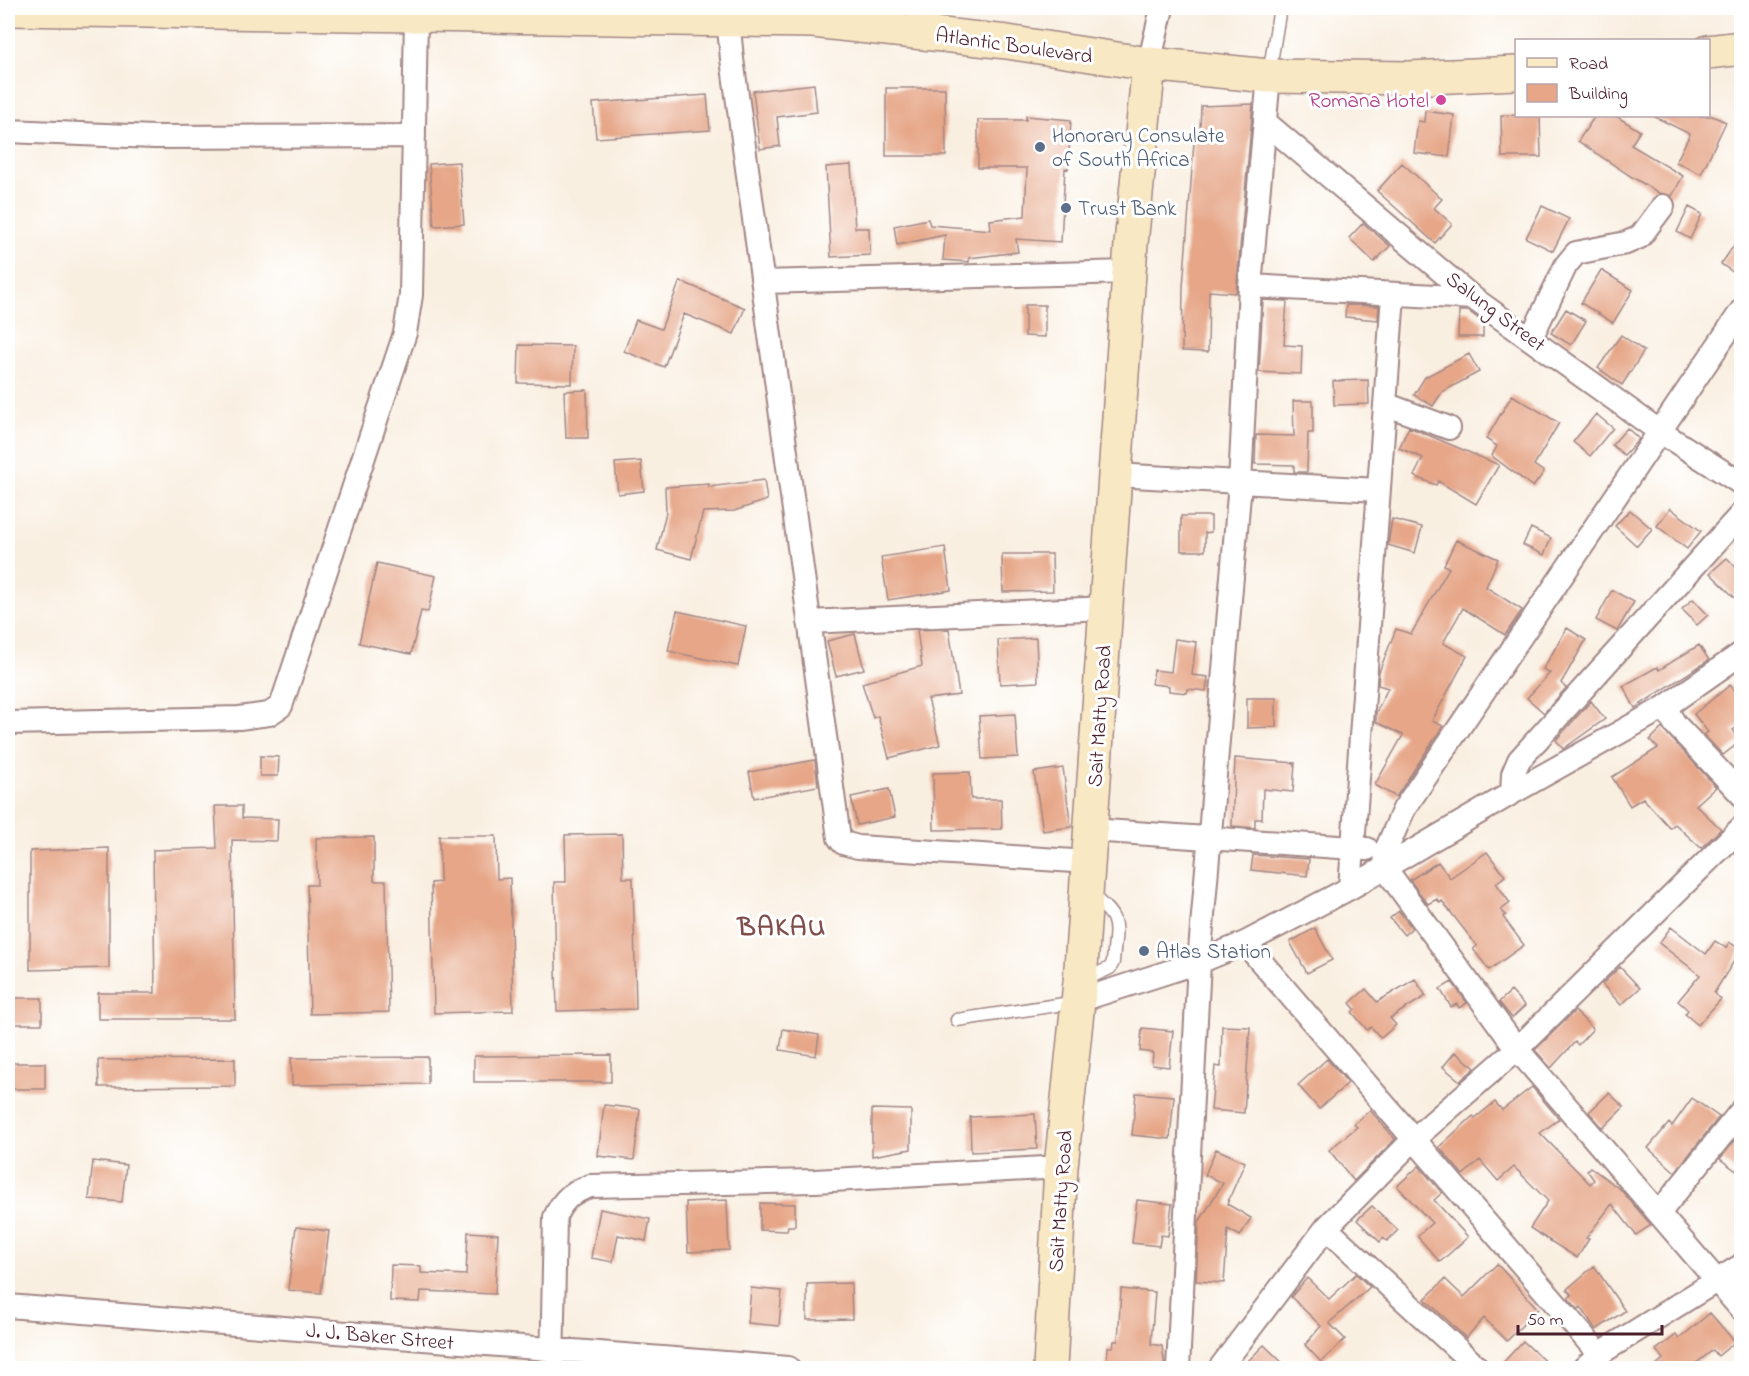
<svg xmlns="http://www.w3.org/2000/svg" width="1749" height="1376" viewBox="0 0 1749 1376" font-family="'Indie Flower',sans-serif">
	<style>
		.building { fill: #e6a687 }
		.lines { fill: none; stroke-linecap: round; stroke-linejoin: round }
		.lane-casing { stroke: #a28786; stroke-width: 15 }
		.street-casing { stroke: #a28786; stroke-width: 26 }
		.secondary-casing { stroke: #a28786; stroke-width: 36 }
		.lane { stroke: #fff; stroke-width: 12 }
		.street { stroke: #fff; stroke-width: 22 }
		.secondary { stroke: #f8e8c3; stroke-width: 33 }
		.hotel-dot { fill: #d1479c; stroke: #fff; stroke-width: 2 }
		.service-dot { fill: #5c6f8a; stroke: #fff; stroke-width: 2 }
		.labels { text-anchor: middle; stroke-width: 6; stroke-linejoin: round; paint-order: stroke }
		.street-label { font-size: 21px; fill: #4a1f2b; stroke: #fff }
		.hotel-label { font-size: 21px; fill: #b23c85; stroke: #fff; text-anchor: end }
		.service-label { font-size: 21px; fill: #4e5e75; stroke: #fff; text-anchor: start }
		.district-label { font-size: 27px; font-weight: bold; letter-spacing: 1.5px; fill: #814e4b; stroke: #fff }
	</style>
	<rect width="100%" height="100%" fill="#fff"/>
	<filter id="ink" filterUnits="userSpaceOnUse"><feTurbulence type="fractalNoise" baseFrequency=".0167" numOctaves="2"/><feDisplacementMap in="SourceGraphic" scale="12" xChannelSelector="R" yChannelSelector="G"/><feConvolveMatrix kernelMatrix="1 2 1 2 8 2 1 2 1" color-interpolation-filters="sRGB"/></filter>
	<filter id="wash" filterUnits="userSpaceOnUse"><feTurbulence type="fractalNoise" baseFrequency=".008" numOctaves="4" result="noise"/><feDisplacementMap in="SourceGraphic" scale="24" xChannelSelector="R" yChannelSelector="G"/><feGaussianBlur stdDeviation="1.35" result="paint"/><feColorMatrix in="noise" values="0 0 0 0 0 0 0 0 0 0 0 0 0 0 0 0 0 1.4 0 .05"/><feComposite in="paint" operator="in"/></filter>
	<g filter="url(#wash)">
		<rect width="100%" height="100%" fill="#f9efe1"/>
		<g id="blocks">
			<path class="building" d="M814,84L817,112L777,117L780,146L760,149L753,91Z
				M886,88H945L946,156H886Z
				M707,95L710,130L596,138L593,103Z
				M1253,104L1236,293L1209,291L1208,352L1182,351L1183,287L1195,129H1200L1201,106Z
				M1425,111L1454,115L1449,157L1414,153L1418,121L1424,122Z
				M1501,115L1540,116L1541,157H1502Z
				M1026,116L1071,120L1068,169L1065,168L1061,242L1016,239L1018,252L969,258V262L943,260L945,235L897,245L894,226L928,219L930,225L991,230L990,220L1025,216L1027,168H978V120H1026Z
				M1595,116H1616L1640,131L1631,145L1683,176L1672,196L1659,193L1632,177L1578,141Z
				M1653,116H1712L1726,122L1701,174L1676,162L1690,134Z
				M459,162L464,224L434,226L429,164Z
				M1402,163L1442,199L1434,208L1452,224L1435,243L1377,191Z
				M851,165L855,228H869L870,255L831,257L826,167Z
				M1542,206L1569,219L1553,251L1526,238Z
				M1689,207L1702,214L1690,239L1677,232Z
				M1363,223L1390,246L1374,262L1349,238Z
				M1742,234V278L1721,264Z
				M1601,270L1633,290L1613,323L1581,303Z
				M680,281L745,308L734,334L684,314L664,367L624,351L636,320L661,329Z
				M1263,300L1287,301L1284,345L1302,346L1301,374L1259,372Z
				M1025,305H1045V337L1025,336Z
				M1346,305L1379,306L1378,320L1345,317Z
				M1566,309L1586,321L1571,345L1551,333Z
				M1459,311H1468L1483,322V337H1458Z
				M1621,335L1644,351L1622,385L1598,368Z
				M519,345L573,346L572,384L518,383Z
				M1469,354L1479,372L1442,392L1433,406L1414,395L1425,377Z
				M1368,380L1369,404L1334,405L1333,381Z
				M587,390L588,438H566L564,391Z
				M1512,395L1559,423L1534,465L1544,472L1533,487L1492,456L1497,446L1486,439Z
				M1293,401H1313V433H1308L1307,472H1294V465L1255,464L1256,435L1294,436Z
				M1596,414L1613,428L1590,456L1573,442Z
				M1409,427L1499,465L1476,504L1438,481L1436,485L1414,476L1423,458L1399,448Z
				M1627,428L1639,439L1624,455L1612,445Z
				M641,461L644,491L618,494L615,463Z
				M764,480L767,500L734,511L703,512L691,559L657,550L666,512L665,487L709,484V487Z
				M1670,508L1701,531L1687,549L1657,526Z
				M1630,510L1652,529L1637,546L1615,526Z
				M1181,516H1211V532L1205,533V551H1181Z
				M1392,519L1422,527L1415,553L1388,545Z
				M1531,528L1551,538L1544,555L1523,545Z
				M1456,540L1498,559L1486,587L1522,610L1505,635L1463,608L1443,643L1467,656L1432,721L1443,726L1396,797L1375,785L1403,735L1376,722V713L1388,688L1378,685L1379,672L1396,629L1411,634L1449,568L1444,565Z
				M945,547L951,590L888,600L881,557Z
				M1002,554H1052L1053,591L1003,592Z
				M1727,558L1742,573V605L1710,573Z
				M377,563L436,576L428,612L421,611L411,654L359,643Z
				M1612,590L1634,602L1617,631L1596,620Z
				M1693,599L1708,615L1697,625L1682,609Z
				M677,611L746,626L738,666L668,651Z
				M1567,628L1586,640L1561,683L1566,688L1544,713L1527,698L1550,673L1543,669Z
				M949,629L959,695L928,699L940,745L889,758L878,716L873,718L862,683L922,666L917,630Z
				M855,634L864,669L836,676L827,641Z
				M1036,638L1038,682L1000,684L998,640Z
				M1175,639L1196,642L1192,675L1208,677L1206,691L1188,689L1187,693L1169,691V686L1152,684L1154,670L1171,672Z
				M1699,645L1709,660L1635,708L1623,686L1657,667L1659,670Z
				M1730,685L1742,700V724L1733,730L1741,741L1723,755L1704,735L1708,732L1694,714Z
				M1247,698H1276V727L1247,728Z
				M1591,701L1605,719L1563,749L1556,740Z
				M1015,714L1018,757L982,759L979,716Z
				M1662,728L1716,787L1696,805L1721,829L1701,848L1675,824L1670,828L1643,798L1630,806L1612,777L1658,748L1650,740Z
				M260,756L279,757L278,776H260Z
				M1235,758L1295,763L1293,792L1263,789L1262,819H1255V828L1232,826Z
				M815,760L818,786L754,798L749,772Z
				M1063,768L1071,827L1043,831L1034,772Z
				M970,772L971,799H1001L1002,829L934,830L933,773Z
				M889,789L895,817L857,825L851,797Z
				M215,806H242V818L278,819L277,841L232,840L235,1019H98V993H155L153,850L217,848Z
				M622,834L623,878H633L636,1009L557,1011L554,882H566L565,835Z
				M439,836H496L497,879L510,878L513,1011L434,1013L431,883L440,882Z
				M374,837V881H386L389,1012L310,1014L307,885H317L316,838Z
				M109,848V968L30,970V851Z
				M1487,852L1505,876L1496,883L1510,903L1501,910L1506,915L1503,917L1524,945L1489,970L1473,949L1477,946L1442,901L1440,903L1437,899L1428,904L1410,880L1438,862L1450,878Z
				M1253,855L1309,859L1307,876L1251,870Z
				M1399,911L1412,928L1404,935L1390,918Z
				M1671,927L1706,954L1715,941L1726,948L1729,942L1741,950L1714,993L1721,999L1698,1025L1685,1014L1688,1010L1678,1001L1700,975L1659,943Z
				M1315,928L1332,960L1307,973L1290,942Z
				M1620,967L1640,988L1621,1005L1602,984Z
				M1415,979L1426,996L1390,1018L1396,1025L1381,1038L1371,1027L1367,1030L1352,1012L1355,1009L1350,1003L1366,989L1377,1002Z
				M1452,982L1467,1003L1459,1008L1457,1004L1451,1007L1440,989Z
				M1511,991L1525,1006L1512,1018L1499,1002Z
				M8,998H42V1024H8Z
				M1575,1011L1593,1029L1578,1045L1575,1042L1551,1068L1535,1050Z
				M1222,1026L1250,1027L1244,1113L1211,1110L1215,1066L1221,1067Z
				M1142,1028L1173,1031L1169,1067L1152,1065L1153,1053L1140,1051Z
				M783,1029L819,1035L816,1056L780,1050Z
				M1455,1052L1475,1068L1460,1081L1443,1067Z
				M611,1055V1082H474V1056Z
				M428,1057V1084L292,1085L291,1058Z
				M235,1059V1086L99,1087L98,1060Z
				M1327,1059L1348,1083L1319,1109L1298,1085Z
				M8,1063H45V1089H8Z
				M1532,1087L1559,1119L1540,1133L1590,1184L1594,1180L1587,1170L1590,1167L1621,1190L1651,1225L1636,1235L1612,1204L1586,1238L1589,1239L1577,1258L1530,1228L1548,1201L1514,1167L1498,1181L1480,1160L1463,1175L1439,1147L1473,1116L1475,1118L1495,1102L1502,1110Z
				M1136,1093L1174,1096L1170,1139L1132,1135Z
				M1609,1093L1624,1107L1603,1128L1589,1112Z
				M1692,1098L1719,1117L1675,1172L1648,1148L1669,1123L1672,1126Z
				M604,1105L640,1109L634,1160L598,1156Z
				M872,1109L911,1110V1149L872,1156Z
				M1370,1110L1395,1139L1354,1181L1329,1150L1357,1127L1354,1124Z
				M1035,1114L1037,1149L971,1152L970,1117Z
				M1741,1133L1742,1134V1175L1720,1159Z
				M1216,1149L1245,1162L1227,1204L1251,1218L1240,1236L1228,1229L1224,1283L1196,1281L1199,1222L1223,1183L1205,1175Z
				M93,1161L126,1165L122,1202L89,1199Z
				M1419,1166L1442,1193L1434,1200L1468,1237L1440,1262L1417,1236L1432,1223L1397,1186Z
				M727,1200L729,1250L688,1252L686,1202Z
				M1137,1200L1172,1204L1168,1236L1161,1235L1159,1246L1132,1243Z
				M760,1203L795,1204V1226H788L787,1231L760,1230Z
				M1372,1206L1398,1230L1387,1241L1383,1238L1380,1242L1357,1220Z
				M600,1209L650,1219L646,1241L618,1235L613,1262L591,1258Z
				M296,1227L329,1231L321,1293L288,1290Z
				M468,1232L498,1234L495,1294L421,1291L420,1302L390,1301L391,1265L421,1266V1273L466,1275Z
				M1497,1264L1538,1309L1507,1341L1484,1318L1466,1338L1425,1299L1445,1279L1464,1297Z
				M1594,1266L1625,1311L1596,1330L1581,1307L1578,1309L1568,1298L1572,1295L1567,1289Z
				M1356,1274L1370,1287L1329,1323L1345,1339L1321,1362L1305,1345L1321,1326L1291,1297L1307,1278L1329,1299Z
				M851,1283L852,1319L807,1320V1284Z
				M751,1288L782,1291L779,1326L748,1323Z
				M1121,1289L1155,1292L1151,1344L1162,1346L1165,1368H1106L1108,1347H1113L1114,1341H1118Z
				M1710,1313L1735,1342L1718,1356L1713,1350L1690,1368H1653L1663,1359L1656,1350L1676,1335L1679,1339Z
				M1523,1341L1552,1368H1498Z
				M1264,1345L1288,1368H1241Z"/>
		</g>
	</g>
	<g filter="url(#ink)">
		<use href="#blocks" fill-opacity="0" stroke="#a28786" stroke-width="1.5"/>
		<g class="lines">
			<defs>
				<path id="lane" d="M1269,74L1280,8
					M1084,980L1110,968L1113,962C1116,922 1122,920 1090,894
					M957,1020L1077,1002"/>
				<path id="street" d="M727,8L732,59L839,838L843,843L858,847L1089,862
					M1149,64L1162,8
					M1265,122L1473,298L1659,431L1742,484
					M8,131L154,137L414,136
					M763,282L1129,272
					M1250,286L1473,298
					M1742,310L1404,809L1386,850L1385,868L1517,1049L1742,1310
					M1531,338L1566,265L1576,253L1626,243L1640,237L1663,206
					M1385,404L1449,428
					M1115,475L1378,490
					M809,622L1106,608
					M1665,707L1675,724L1742,795
					M8,723L239,718L269,714L281,706L405,333L411,295L416,16
					M1512,793L1513,774L1519,760L1742,513
					M1091,830L1367,849
					M1350,888L1393,295
					M1245,943L1599,1354
					M1078,1001L1199,962L1245,943L1350,888L1512,793L1665,707L1742,653
					M1659,1213L1742,1110
					M1326,1228L1478,1368
					M8,1306L788,1368
					M552,1368L555,1217C563,1199 572,1192 590,1186L815,1181L1061,1167
					M1178,1368L1199,962L1240,483L1250,286L1269,76
					M1220,1368L1326,1228L1415,1138L1517,1049L1742,827
					M1584,1368L1599,1354L1742,1265"/>
				<path id="secondary" d="M8,9L813,21L1007,42L1149,64L1269,76L1409,78L1516,73
					M1708,52L1742,48
					M1050,1368L1061,1167L1080,982L1131,244L1149,64"/>
			</defs>
			<use href="#lane" class="lane-casing"/>
			<use href="#street" class="street-casing"/>
			<use href="#secondary" class="secondary-casing"/>
			<use href="#lane" class="lane"/>
			<use href="#street" class="street"/>
			<use href="#secondary" class="secondary"/>
		</g>
	</g>
	<circle class="hotel-dot" cx="1441" cy="100" r="6"/>
	<g class="service-dot">
		<circle cx="1040" cy="147" r="6"/>
		<circle cx="1066" cy="208" r="6"/>
		<circle cx="1144" cy="951" r="6"/>
	</g>
	<g class="labels">
		<g class="street-label">
			<text transform="translate(1014 45) rotate(8)" y="7">Atlantic Boulevard</text>
			<text transform="translate(1496 311) rotate(37)" y="7">Salung Street</text>
			<text transform="translate(1099 716) rotate(-86)" y="7">Sait Matty Road</text>
			<text transform="translate(1060 1201) rotate(-86)" y="7">Sait Matty Road</text>
			<text transform="translate(380 1336) rotate(5)" y="7">J. J. Baker Street</text>
		</g>
		<g class="hotel-label">
			<text x="1429" y="107">Romana Hotel</text>
		</g>
		<g class="service-label">
			<text x="1052" y="142">Honorary Consulate<tspan x="1052" dy="24">of South Africa</tspan></text>
			<text x="1078" y="215">Trust Bank</text>
			<text x="1156" y="958">Atlas Station</text>
		</g>
		<g class="district-label">
			<text x="782" y="935">BAKAU</text>
		</g>
	</g>
	<rect width="1749" height="1376" fill="none" stroke="#fff" stroke-width="30"/>
	<rect x="1515" y="39" width="195" height="78" fill="#ffffff" stroke="#b7a5aa" stroke-width="1.5"/>
	<rect x="1527" y="58" width="30" height="9" fill="#f8e8c3" stroke="#b7a5aa" stroke-width="1.5"/>
	<text x="1569" y="69" font-size="18" fill="#4a1f2b">Road</text>
	<rect x="1527" y="84" width="30" height="18" fill="#e6a687" stroke="#b7a5aa" stroke-width="1.5"/>
	<text x="1569" y="99" font-size="18" fill="#4a1f2b">Building</text>
	<path d="M1518 1325v9h144v-9" fill="none" stroke="#4a1f2b" stroke-width="3"/>
	<text x="1527" y="1325" font-size="18" fill="#4a1f2b" stroke="#ffffff" stroke-width="4.5" paint-order="stroke">50 m</text>
</svg>
